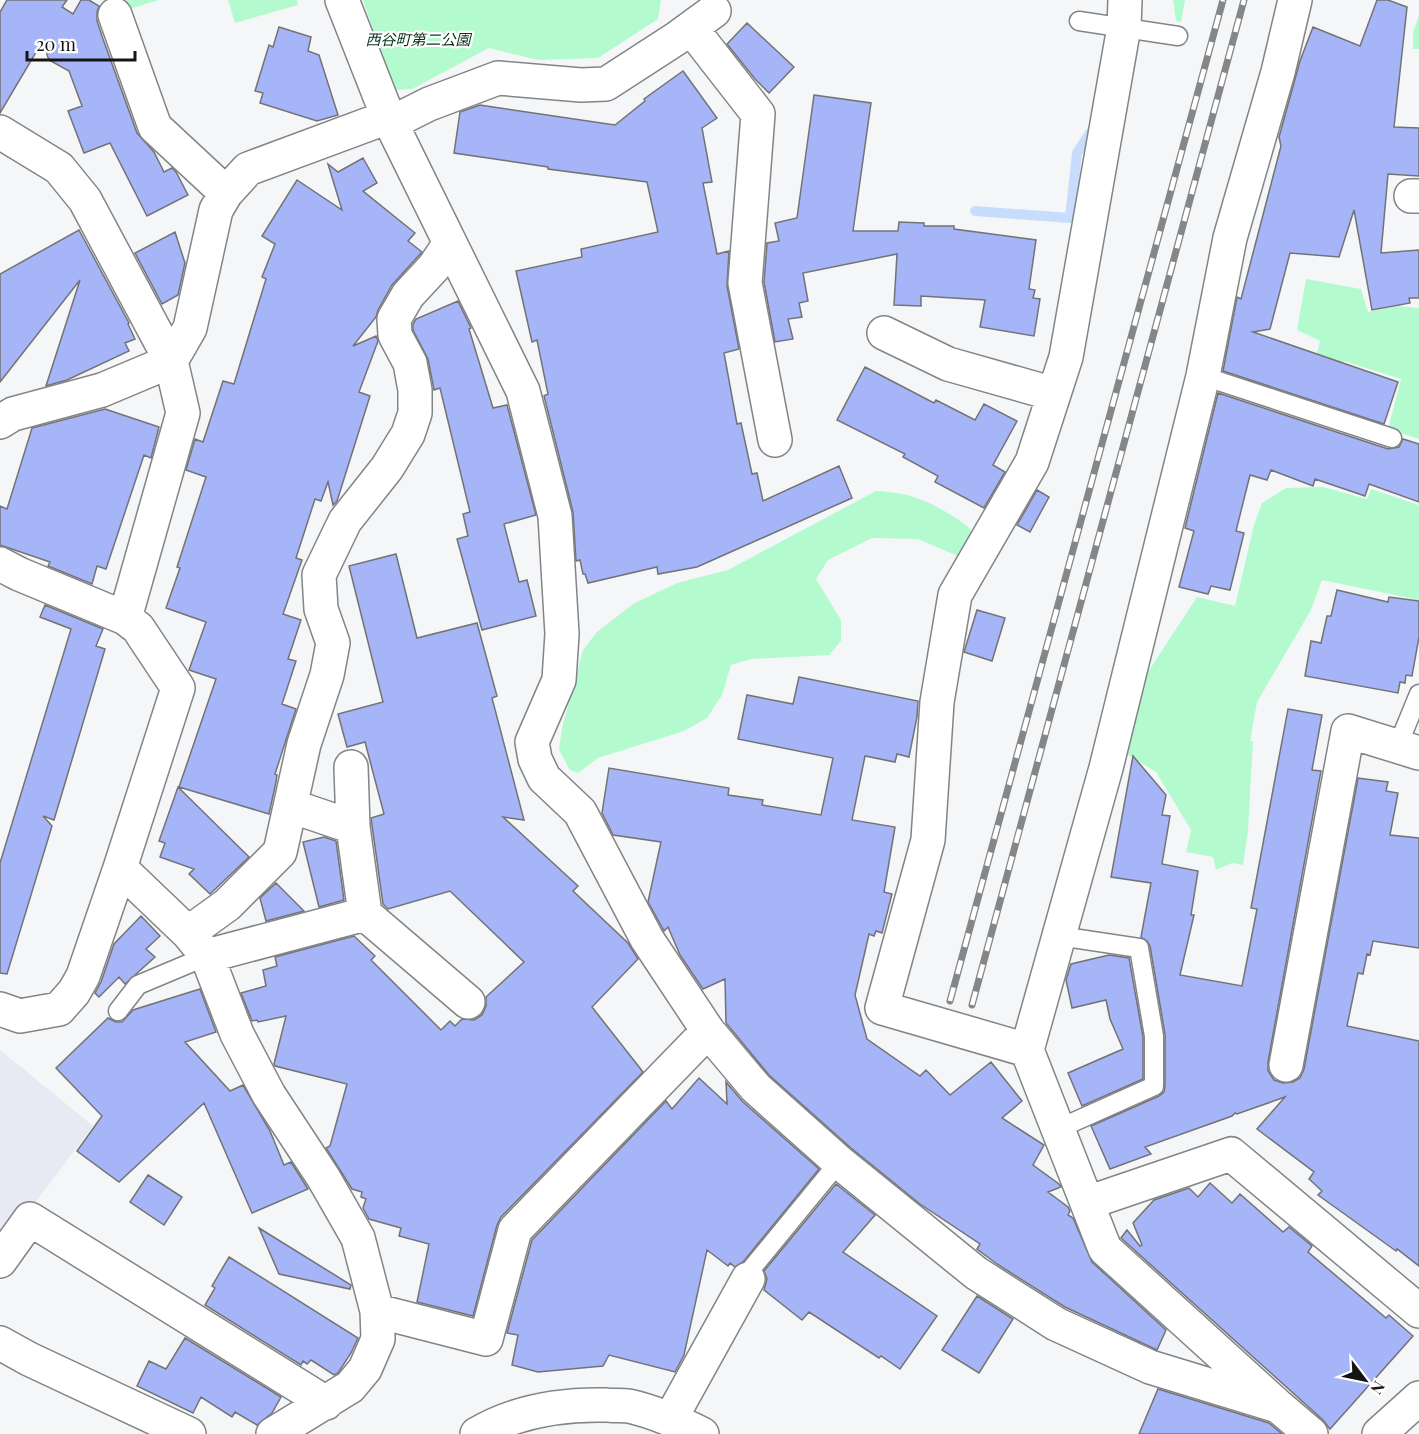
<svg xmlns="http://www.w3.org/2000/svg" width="1419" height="1434" viewBox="0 0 1419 1434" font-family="'Playfair Display','Noto Sans JP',serif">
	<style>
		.built { fill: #e7e9f3 }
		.green { fill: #b3fbcf }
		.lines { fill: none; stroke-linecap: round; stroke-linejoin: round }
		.stream { stroke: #c8ddfd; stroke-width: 10 }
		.building { fill: #a6b4f8; stroke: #737375; stroke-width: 1.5 }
		.service-casing { stroke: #838486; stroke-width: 21 }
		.minor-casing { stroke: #838486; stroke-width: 36 }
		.tertiary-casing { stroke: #838486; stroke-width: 36 }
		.service { stroke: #fff; stroke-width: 18 }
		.minor { stroke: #fff; stroke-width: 33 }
		.tertiary { stroke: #fff; stroke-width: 33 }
		.rail-casing { stroke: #858687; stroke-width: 7 }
		.rail { stroke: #fff; stroke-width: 4.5; stroke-dasharray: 14; stroke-linecap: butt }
		.labels { text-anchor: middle; stroke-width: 4.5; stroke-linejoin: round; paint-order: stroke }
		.park-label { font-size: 15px; font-style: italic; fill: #06321d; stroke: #fff }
	</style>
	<rect width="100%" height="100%" fill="#f5f6f8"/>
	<path class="built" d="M0,1050L93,1126L0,1249Z"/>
	<path class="green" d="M124,0H159L126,10Z
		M228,0H297L298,5L235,23Z
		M363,0H661L658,19L598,58L538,60L489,48L412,89L393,90Z
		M1173,0H1185L1181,22L1176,21Z
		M1419,16V49H1413V32Z
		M1306,279L1361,289L1368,312L1397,306L1419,308V439L1388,429L1401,379L1344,361L1337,371L1317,353L1320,341L1297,330Z
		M1323,487L1367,499L1371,489L1419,505V600L1322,580L1311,610L1257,702L1250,741H1253L1248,831L1243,865L1232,863L1216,870L1213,857L1186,852L1191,830L1156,772L1125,753L1146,675L1197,597L1235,606L1254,525L1262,503L1286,488Z
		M876,491C908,493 923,498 951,515C961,521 969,526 975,536L962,558L918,539L872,538L828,560L816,579L841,620V641L829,655L751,659L731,665L722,695L707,718L684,731L598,758L578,773L570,770L559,750L562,728L583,650L597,632L633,604L677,583L728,570Z"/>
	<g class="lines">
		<path class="stream" d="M975,211L1070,218L1077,153L1090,133"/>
	</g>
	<path class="building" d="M7,0H67L62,7L73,14L81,0H89L99,6L97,12V21L103,39L137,133L154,152L164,172L172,168L176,172L188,195L147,216L110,143L84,153L68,111L82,106L69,71L49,60L42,42L0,113V12Z
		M1377,0H1388L1407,7L1394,127L1419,128V176L1388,174L1381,253L1419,250V298H1409L1410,303L1372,310L1354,210L1339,257L1290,253L1270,329L1253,332L1398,382L1384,424L1223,371L1237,297L1241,299L1281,146L1279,137L1300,61L1313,27L1360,46Z
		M747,23L794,67L769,93L755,79L727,44Z
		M279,27L311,37L308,51L319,55L338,115L317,121L260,103L263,93L255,91L269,45L273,47Z
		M683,71L717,118L702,128L712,182L703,183L717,254L729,251L727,286L739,349L724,353L737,424L741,423L752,474L757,473L763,501L839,466L852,498L697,567L658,574L657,567L588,583L585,574H583L580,560L576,561L573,512L544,396L548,394L537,340L532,342L516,271L582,257L581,249L658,232L647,182L548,169V167L454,153L460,112L480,105L615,125L645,101L644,99Z
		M814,95L871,103L853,231H898L899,222L924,223V226H954V229L1036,240L1029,289L1035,290L1033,298L1040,299L1034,336L980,327L985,300L921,296V306L894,305L897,254L803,273L808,301L799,303L802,317L788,319L793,339L775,342L764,282L767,243L779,241L775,223L797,218Z
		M363,158L377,183L363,191L415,233L408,241L422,252L392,285L378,310L376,317L353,346L376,336L378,341L359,392L370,396L337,501L333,505L328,482L321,501L315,499L296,558L302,560L283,614L301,620L288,659L296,661L282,704L296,709L275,774L277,775L276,782L269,814L179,787L216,679L189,670L206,622L166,608L180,568L177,567L206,477L186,470L195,439L203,442L223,381L234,384L266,279L262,277L275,244L262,236L297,180L342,210L328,164L338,172Z
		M79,230L129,323L128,324L135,339L125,343L129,351L67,380L46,386L80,280L0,382V274Z
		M175,232L185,263L178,295L162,304L135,253Z
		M458,301L471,328L469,329L493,408L507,405L536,515L504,524L519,582L527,580L536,616L482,630L457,539L468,536L463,514L470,512L440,388L434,390L428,359L413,330V324L416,319Z
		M865,367L934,403L936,400L975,420L984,404L1017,421L993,465L1005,472L984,508L935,482L938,476L903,457L905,454L837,420Z
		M1218,393L1388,449L1399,447L1403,439L1419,444V502L1369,484L1365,496L1315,479L1313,486L1271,470L1267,480L1250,475L1236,531L1244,533L1230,590L1211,586L1208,594L1179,587L1194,531L1185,528Z
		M105,409L159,427L151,458L144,455L106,569L97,566L92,584L48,566L50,562L0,545V506L7,509L32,428Z
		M1037,490L1049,497L1030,532L1017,525Z
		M396,554L417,638L477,623L497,696L492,698L524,820L503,817L578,886L573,891L628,943L638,959L592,1007L643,1072L501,1217L497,1225L473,1316L417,1302L429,1244L399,1236L401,1228L369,1219L363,1208L366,1199L361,1197L362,1192L352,1189L326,1148L330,1146L347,1084L275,1066L274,1064L286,1016L258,1022L257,1020L252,1021L241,993L266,986L263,970L277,966L275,957L354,936L375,956L371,960L441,1030L450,1021L455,1026L462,1019L474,1020L482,1015L486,1006V997L524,962L450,891L388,909L383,904L371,818L384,814L365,742L347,747L338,714L383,702L349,566Z
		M1337,590L1388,602L1389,597L1419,601V637L1412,676L1406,675L1405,683L1400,682L1398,693L1305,676L1311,641L1321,643L1327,616H1331Z
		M45,605L103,629L96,646L105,649L54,820L43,816L52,826L7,974L0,973V863L71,629L40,617Z
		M977,610L1005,618L992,661L964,652Z
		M799,677L918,701L917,717L909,757L897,754L895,762L865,756L852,820L895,827L884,892L892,894L882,933L876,931L874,936L869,934L855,995L867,1039L920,1076L926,1070L950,1095L991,1062L1022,1101L1002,1118L1044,1145L1033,1165L1059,1184L1061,1187L1048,1192L1068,1207L1070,1211L1068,1215L1073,1218L1092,1262L1166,1330L1157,1350L1065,1307L997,1264L977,1249L980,1244L920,1204L851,1148L769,1075L726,1023L725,979L703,989L680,955L668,927L664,931L663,929L648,902L661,842L613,835L602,813L609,768L729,788L728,795L763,800L762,805L821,815L833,758L738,739L747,695L793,704Z
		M1288,709L1322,715L1312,770L1321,771L1268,1062V1071L1274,1080L1283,1083L1293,1082L1300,1078L1304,1069L1358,778L1388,782L1386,791L1398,793L1390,835L1419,838V948L1373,941L1370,955L1367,954L1363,974L1358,973L1347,1026L1419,1041V1266L1397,1249L1396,1251L1318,1195L1322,1191L1309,1179L1314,1172L1257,1129L1285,1097L1237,1114L1235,1113L1232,1116L1145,1147L1151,1154L1110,1169L1091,1126L1159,1096L1164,1092L1165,1086V1034L1150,946L1147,941L1141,937L1151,883L1111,877L1133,756L1166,795L1162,815L1170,816L1162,864L1198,871L1191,915H1194L1180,975L1242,986L1257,909L1251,908Z
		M178,787L249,857L210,894L189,874L194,869L160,857L165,843L159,841Z
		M324,837L336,841L344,900L319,907L303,842Z
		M276,883L304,911L266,921L260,898Z
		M141,916L160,936L146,949L155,957L125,984L119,977L99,997L95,993L101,982L114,944Z
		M1109,955L1129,958L1143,1037V1079L1082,1106L1068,1073L1123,1049L1110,1019L1106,1000L1072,1008L1066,980L1071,964Z
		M200,989L216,1032L185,1042L230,1091L243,1085L270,1131L284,1165L291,1162L308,1189L252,1213L204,1103L119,1182L77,1151L102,1116L56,1068L108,1018L116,1022H122L133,1010Z
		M699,1078L727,1104L726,1082L743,1102L819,1169L743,1262L735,1267L730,1263L728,1266L707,1250L684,1355L675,1372L609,1355L603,1366L538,1372L512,1365L518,1335L507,1333L532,1240L666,1101L672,1109Z
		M148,1175L182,1197L164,1225L130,1202Z
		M1210,1183L1232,1203L1240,1194L1283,1232L1289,1227L1312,1246L1308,1252L1386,1318L1389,1315L1413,1336L1330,1429L1323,1420L1121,1238L1127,1230L1140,1246L1142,1245L1133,1223L1154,1200L1189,1188L1198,1197Z
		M836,1184L875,1215L843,1252L937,1316L900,1369L881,1356L879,1358L809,1312L802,1320L764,1290L767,1279L764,1271Z
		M259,1228L351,1285L350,1289L279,1274Z
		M229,1257L358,1338L351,1353L338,1373L334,1375L311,1360L307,1364L303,1361L301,1365L205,1305L215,1288L212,1286Z
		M977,1296L1013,1319L979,1373L942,1350Z
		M185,1338L281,1397L272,1413L257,1425L235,1412L232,1417L201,1397L193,1413L137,1386L149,1361L166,1369Z
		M1158,1389L1269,1423L1282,1434H1139Z"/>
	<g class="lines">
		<defs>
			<path id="service" d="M1079,21L1178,36
				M1203,376L1392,438
				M1398,745L1419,694
				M118,1011L138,985L207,956
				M1058,1129L1154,1086V1036L1139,948L1059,936
				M748,1279L752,1268L839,1162"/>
			<path id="minor" d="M342,0L388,117L523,391L555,516L562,634L559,680L532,742L535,759L544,778L580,812L647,939L708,1031L756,1088L839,1162L976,1273L1056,1324L1150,1367L1278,1406
				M1295,0L1278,72L1230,238L1203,376L1106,768L1027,1050L1105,1249L1278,1406L1311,1434
				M115,15L155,127L226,193
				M691,28L758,114L745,283L775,440
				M391,123L429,104L498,78L581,85L606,84L677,38L714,11
				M0,132L59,168L85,200L171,361L183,413L125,618
				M1411,196H1419
				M884,333L948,364L1054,394
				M0,422L13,414L102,390L171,361L190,328L216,210L226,193L248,169L388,117
				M0,564L19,574L125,618L138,628L178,688L120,868L83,976L74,992L59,1009L20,1016L0,1009
				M351,767L353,827L365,914L468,1002
				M291,806L353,827
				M120,868L188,933L207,956L237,1034L269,1095L323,1177L358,1238L377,1311L378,1339L365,1369L350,1387L273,1434
				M188,933L227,905L280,852L304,744L327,675L333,643L321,609L319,575L345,521L387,468L408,434L415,413V390L410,363L395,335L394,319L408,295L434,267L450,243
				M207,956L365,914
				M1027,1050L882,1008L928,840L937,702L955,595L1032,462L1066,357L1124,27L1125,0
				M1286,1065L1348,731L1419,753
				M1087,1203L1231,1154L1419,1311
				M0,1261L30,1219L326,1403
				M377,1311L486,1339L515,1230L708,1031
				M671,1418L748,1279
				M1379,1434L1419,1398"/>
			<path id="tertiary" d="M0,1343L29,1359L189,1434
				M477,1434C516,1411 561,1404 606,1405C613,1406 621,1405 629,1406C655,1412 678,1422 702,1434"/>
		</defs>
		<use href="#service" class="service-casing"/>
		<use href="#minor" class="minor-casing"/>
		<use href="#tertiary" class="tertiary-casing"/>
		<use href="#service" class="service"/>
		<use href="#minor" class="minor"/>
		<use href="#tertiary" class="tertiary"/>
		<defs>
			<path id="rail" d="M950,1001L1223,0
				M972,1005L1244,0"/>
		</defs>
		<use href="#rail" class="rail-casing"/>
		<use href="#rail" class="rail"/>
	</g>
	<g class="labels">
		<g class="park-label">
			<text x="418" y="45">西谷町第二公園</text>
		</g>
	</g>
	<g transform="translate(1365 1380) rotate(122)" stroke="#ffffff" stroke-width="4.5" paint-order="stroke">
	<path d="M0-4.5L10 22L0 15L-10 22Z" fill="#141415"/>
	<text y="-9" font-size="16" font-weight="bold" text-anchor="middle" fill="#141415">N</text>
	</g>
	<path d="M27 51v9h108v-9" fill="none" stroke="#141415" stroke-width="3"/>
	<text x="36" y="51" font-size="18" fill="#141415" stroke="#ffffff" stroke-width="4.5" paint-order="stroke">20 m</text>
</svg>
